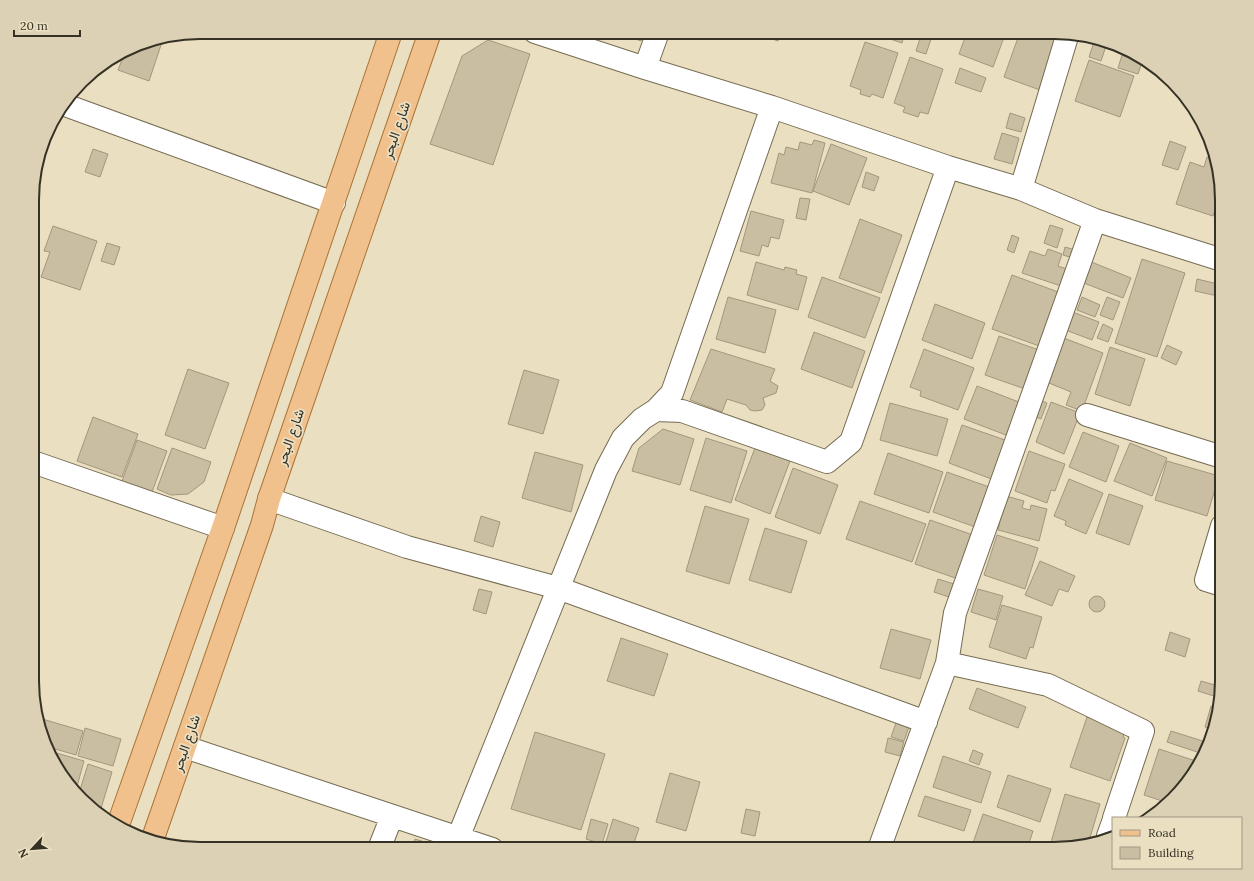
<svg xmlns="http://www.w3.org/2000/svg" width="1254" height="881" viewBox="0 0 1254 881" font-family="Lora,Vazirmatn,serif">
	<style>
		.building { fill: #cabea2; stroke: #a2977c }
		.lines { fill: none; stroke-linecap: round; stroke-linejoin: round }
		.minor-casing { stroke: #756b51; stroke-width: 24 }
		.major-casing { stroke: #a97437; stroke-width: 24 }
		.minor { stroke: #fff; stroke-width: 22 }
		.major { stroke: #f1c18d; stroke-width: 22 }
		.labels { text-anchor: middle; stroke-width: 3.5; stroke-linejoin: round; paint-order: stroke }
		.street-label { font-size: 14px; fill: #353125; stroke: #ebdfc2 }
		.rim { fill: none; stroke: #353125; stroke-width: 2 }
	</style>
	<rect width="100%" height="100%" fill="#ebdfc2"/>
	<path class="building" d="M617,32H644L641,41Z
		M752,32H782L778,41Z
		M870,32H905L902,43Z
		M922,32L933,33L926,54L916,51Z
		M967,32H1006L993,67L959,54Z
		M1020,32H1042L1057,38L1040,90L1004,77Z
		M163,39L149,81L118,70L125,52L136,45Z
		M1095,39L1107,43L1101,61L1089,57Z
		M488,40L530,54L493,165L430,144L462,56Z
		M865,42L898,53L883,98L872,94L870,97L860,94L861,90L850,86Z
		M1124,49L1143,59L1138,74L1118,68Z
		M910,57L943,69L928,114L920,112L918,117L903,112L905,107L894,103Z
		M1089,60L1134,76L1120,117L1075,101Z
		M960,68L986,78L981,92L955,83Z
		M1010,113L1025,118L1021,132L1006,128Z
		M1002,133L1019,138L1012,164L994,159Z
		M814,140L825,143L812,193L771,183L779,153L784,155L786,147L798,150L800,142L812,145Z
		M1170,141L1186,147L1178,170L1162,165Z
		M831,144L867,158L849,205L813,191Z
		M93,149L108,154L100,177L85,172Z
		M1207,157L1212,159L1222,189L1213,216L1176,204L1190,162L1204,167Z
		M866,172L879,177L874,191L862,187Z
		M800,198L810,199L806,220L796,218Z
		M751,211L784,220L779,239L771,237L768,247L762,245L759,256L740,251Z
		M860,219L902,235L881,293L839,278Z
		M1050,225L1063,229L1057,248L1044,243Z
		M53,226L97,241L80,290L41,277L50,252L44,251Z
		M1012,235L1019,238L1014,253L1007,250Z
		M107,243L120,247L114,265L101,261Z
		M1065,247L1079,251L1076,259L1063,255Z
		M1048,249L1062,254L1058,266L1073,271L1067,288L1022,273L1030,251L1045,256Z
		M1142,259L1185,273L1157,357L1115,343Z
		M1089,261L1131,278L1123,298L1081,282Z
		M756,262L784,270L785,267L797,270L796,274L807,277L798,310L747,295Z
		M1012,275L1061,293L1042,347L992,329Z
		M822,277L880,298L865,338L808,317Z
		M1197,279L1222,285V297L1195,291Z
		M728,297L776,310L765,353L716,339Z
		M1082,297L1100,305L1095,317L1077,310Z
		M1107,297L1120,302L1113,320L1100,315Z
		M935,304L985,323L972,359L922,340Z
		M1070,311L1099,322L1092,340L1063,329Z
		M1103,324L1113,329L1108,342L1097,338Z
		M814,332L865,351L852,388L801,369Z
		M999,336L1042,351L1028,390L985,375Z
		M1061,337L1103,353L1082,411L1066,405L1071,392L1044,381Z
		M1167,345L1182,352L1176,365L1161,358Z
		M1110,347L1145,359L1130,406L1095,394Z
		M711,349L775,369L770,381L778,386L776,393L763,398L765,405L762,410L755,411L750,410L746,405L727,399L722,412L690,400Z
		M924,349L974,368L958,410L920,396L921,391L910,387Z
		M188,369L229,383L205,449L165,435Z
		M524,370L559,380L543,434L508,424Z
		M977,386L1019,402L1006,435L964,419Z
		M1035,398L1047,403L1041,419L1028,414Z
		M1051,402L1080,413L1064,454L1036,442Z
		M890,403L948,419L937,456L880,440Z
		M93,417L138,434L122,477L77,461Z
		M962,425L1008,441L994,480L949,463Z
		M663,429L694,439L680,485L632,471L639,448Z
		M1083,432L1119,446L1106,482L1069,467Z
		M706,438L747,451L731,503L690,490Z
		M137,440L167,451L152,492L122,481Z
		M1130,443L1167,458L1152,496L1114,481Z
		M172,448L211,462L204,482L188,494L171,495L157,489Z
		M755,448L790,461L770,514L735,500Z
		M1029,451L1065,464L1055,491L1051,490L1047,503L1015,491Z
		M535,452L583,465L571,512L522,498Z
		M888,453L943,472L929,513L874,494Z
		M1167,461L1219,476L1207,516L1155,500Z
		M793,468L838,485L820,534L775,517Z
		M947,472L992,488L978,528L933,512Z
		M1069,479L1103,493L1086,534L1065,525L1066,521L1054,516Z
		M1109,494L1143,506L1129,545L1096,533Z
		M1006,496L1024,501L1022,508L1030,510L1031,505L1047,509L1039,541L998,530Z
		M860,501L926,524L912,562L846,539Z
		M705,506L749,519L729,584L686,571Z
		M481,516L500,522L493,547L474,541Z
		M930,520L976,536L961,580L915,564Z
		M765,528L807,541L791,593L749,580Z
		M997,535L1038,548L1025,589L984,575Z
		M1040,561L1075,576L1068,592L1059,589L1052,606L1025,595Z
		M938,579L954,584L949,597L934,592Z
		M479,589L492,592L486,614L473,610Z
		M978,589L1003,596L996,620L971,612Z
		M1089 604a8 8 0 1 1 16 0a8 8 0 1 1-16 0Z
		M1002,605L1042,617L1033,648L1030,647L1026,659L989,647Z
		M891,629L931,640L920,679L880,668Z
		M1170,632L1190,639L1185,657L1165,650Z
		M621,638L668,654L654,696L607,681Z
		M1201,681L1222,687L1220,698L1198,691Z
		M977,688L1026,707L1018,728L969,709Z
		M1211,706L1218,709L1214,730L1205,727Z
		M1087,717L1125,731L1123,737L1125,738L1110,781L1070,767Z
		M39,718L83,731L76,755L48,747Z
		M897,720L910,724L904,741L891,737Z
		M85,728L121,739L113,766L78,756Z
		M1171,731L1209,743L1203,754L1167,742Z
		M535,732L605,754L581,830L511,809Z
		M888,738L904,742L900,756L885,752Z
		M1159,749L1199,762L1188,783L1165,802L1144,795Z
		M973,750L983,754L979,765L969,761Z
		M53,752L84,761L76,790L55,765L51,756Z
		M943,756L991,772L981,803L933,787Z
		M88,764L112,772L99,815L79,793Z
		M670,773L700,782L686,831L656,822Z
		M1008,775L1051,789L1040,822L997,807Z
		M1065,794L1100,804L1089,841L1055,849H1049Z
		M925,796L971,810L964,831L918,816Z
		M746,809L760,812L755,836L741,833Z
		M983,814L1033,831L1027,849H982L972,846Z
		M591,819L608,824L602,844L586,839Z
		M613,819L639,828L632,849H618L605,845Z
		M415,839L447,849H412Z
		M906,845L919,849H905Z"/>
	<g class="lines">
		<defs>
			<path id="minor" d="M535,32L645,68L772,107L948,167L1021,189L1095,220L1222,260
				M645,68L658,32
				M65,105L334,203
				M772,107L672,393L656,410L682,411L827,462L851,442L948,167
				M1021,189L1068,33
				M1087,415L1222,457
				M33,462L223,528
				M269,499L407,547L558,588L926,722
				M1222,526L1206,580L1222,585
				M947,663L1048,685L1143,731L1114,818
				M185,747L492,849
				M1108,836L1113,822
				M458,838L606,470L623,438L642,419L656,410
				M379,849L392,816
				M879,849L947,663L955,613L1095,220"/>
			<path id="major" d="M118,825L223,528L391,32
				M152,841L262,525L269,499L430,32"/>
		</defs>
		<use href="#minor" class="minor-casing"/>
		<use href="#major" class="major-casing"/>
		<use href="#minor" class="minor"/>
		<use href="#major" class="major"/>
	</g>
	<g class="labels">
		<g class="street-label">
			<text transform="translate(396 130) rotate(-71)" y="5">شارع البحر</text>
			<text transform="translate(290 437) rotate(-71)" y="5">شارع البحر</text>
			<text transform="translate(186 743) rotate(-71)" y="5">شارع البحر</text>
		</g>
	</g>
	<path d="M0 0H1254V881H0ZM200 39H1054A161 161 0 0 1 1215 200V681A161 161 0 0 1 1054 842H200A161 161 0 0 1 39 681V200A161 161 0 0 1 200 39Z" fill="#dcd1b5" fill-rule="evenodd"/>
	<path class="rim" d="M200 39H1054A161 161 0 0 1 1215 200V681A161 161 0 0 1 1054 842H200A161 161 0 0 1 39 681V200A161 161 0 0 1 200 39Z"/>
	<rect x="1112" y="817" width="130" height="52" fill="#ebdfc2" stroke="#a29983"/>
	<rect x="1120" y="830" width="20" height="6" fill="#f1c18d" stroke="#a29983"/>
	<text x="1148" y="837" font-size="12" fill="#353125">Road</text>
	<rect x="1120" y="847" width="20" height="12" fill="#cabea2" stroke="#a29983"/>
	<text x="1148" y="857" font-size="12" fill="#353125">Building</text>
	<g transform="translate(32 849) rotate(244)" stroke="#ebdfc2" stroke-width="3" paint-order="stroke">
	<path d="M0-3L7 15L0 10L-7 15Z" fill="#353125"/>
	<text y="-6" font-size="11" font-weight="bold" text-anchor="middle" fill="#353125">N</text>
	</g>
	<path d="M14 30v6h66v-6" fill="none" stroke="#353125" stroke-width="2"/>
	<text x="20" y="30" font-size="12" fill="#353125" stroke="#ebdfc2" stroke-width="3" paint-order="stroke">20 m</text>
</svg>
